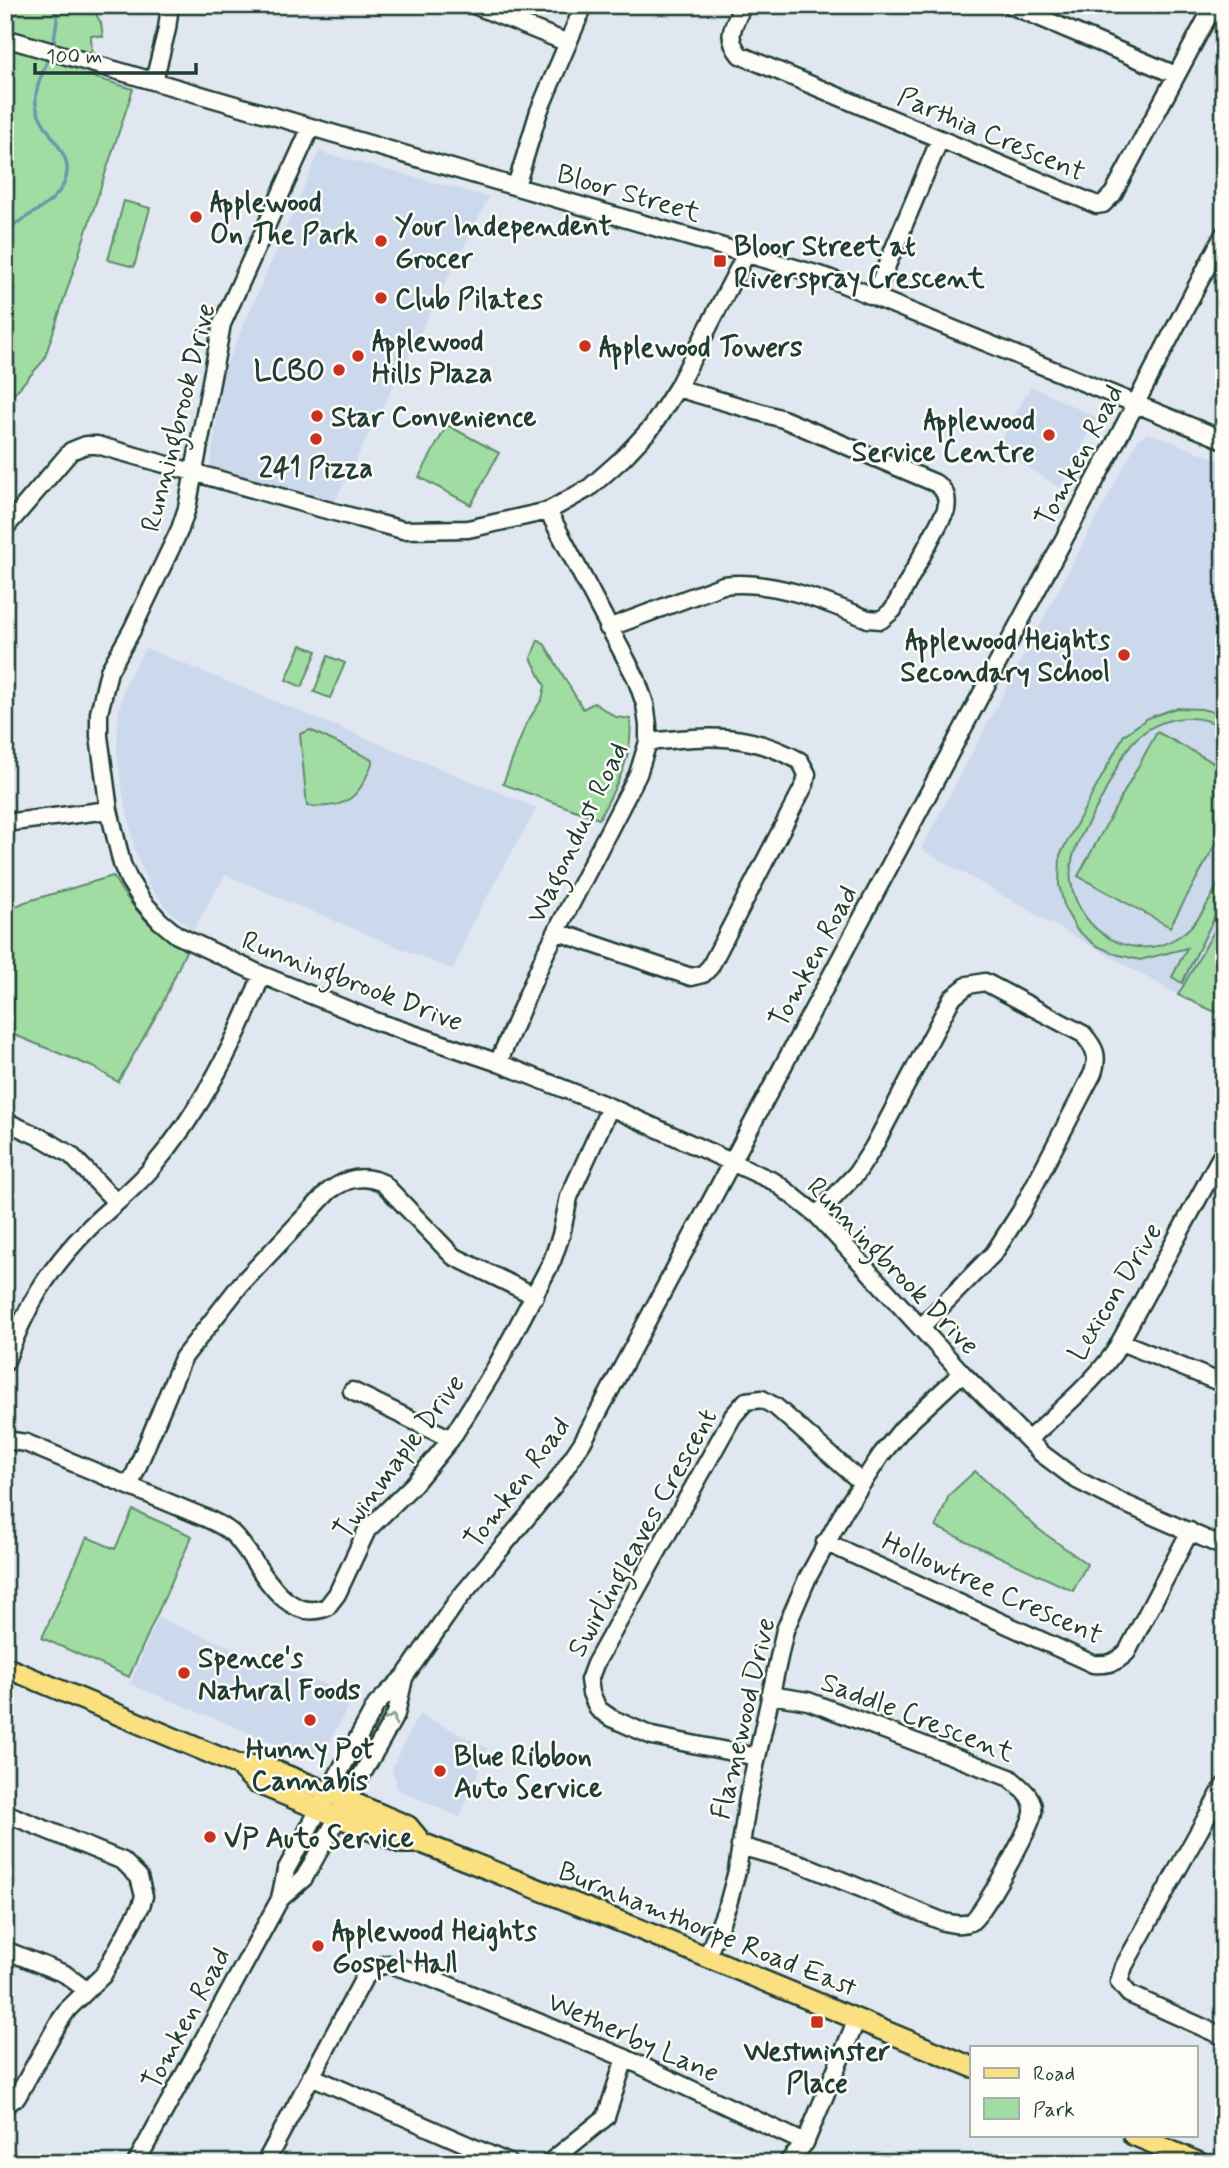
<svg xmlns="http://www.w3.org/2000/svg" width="1229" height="2168" viewBox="0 0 1229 2168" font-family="Mynerve,sans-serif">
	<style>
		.built { fill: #ccd8ec }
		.green { fill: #a1dca3; stroke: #608c6c; stroke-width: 2 }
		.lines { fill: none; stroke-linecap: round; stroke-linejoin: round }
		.stream { stroke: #6a99ac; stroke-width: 3.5 }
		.minor-casing { stroke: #1f3d34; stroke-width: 21 }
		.major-casing { stroke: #1f3d34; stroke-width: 24 }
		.minor { stroke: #fdfcf7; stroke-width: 16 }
		.major { stroke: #fbe080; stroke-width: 19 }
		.oneway { stroke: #8e9c96 }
		.poi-dot { fill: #c8321e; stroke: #fdfcf7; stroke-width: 2.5 }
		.labels { text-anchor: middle; stroke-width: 5; stroke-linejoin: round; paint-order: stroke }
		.street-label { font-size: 28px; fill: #1f3d34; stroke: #fdfcf7 }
		.poi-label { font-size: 28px; font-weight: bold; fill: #1f3d34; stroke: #fdfcf7; text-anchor: start }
	</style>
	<rect width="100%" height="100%" fill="#e0e7f1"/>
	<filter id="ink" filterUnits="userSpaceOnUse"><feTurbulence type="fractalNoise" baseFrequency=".0143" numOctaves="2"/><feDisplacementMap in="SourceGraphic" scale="14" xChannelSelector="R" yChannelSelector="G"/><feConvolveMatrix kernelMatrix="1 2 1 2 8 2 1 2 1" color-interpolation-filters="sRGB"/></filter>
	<g filter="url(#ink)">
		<path class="built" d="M319,152L489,197L332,507L210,468L223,373Z
			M1031,386L1097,418L1060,488L1024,465L999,444Z
			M1149,433L1224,462V914L1178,995L921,849L1139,438Z
			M145,648L537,808L471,925L453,970L225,875L193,930L168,910L148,884L136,853L123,795L117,755L118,716L125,684Z
			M158,1618L353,1696L327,1748L314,1754L299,1753L130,1684Z
			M419,1714L488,1748L460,1817L398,1790L392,1768Z"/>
		<path class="green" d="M5,5H91L101,23L103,37L91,35L93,77L133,89L44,360L5,404Z
			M124,201L150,208L134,267L108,260Z
			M447,425L499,453L471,505L419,477Z
			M538,640L545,645L583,709L594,703L616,717L630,719C634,758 616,785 599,819L503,784L526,724L542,699L545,686L531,658Z
			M301,645L317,651L302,687L286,680Z
			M328,656L345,663L330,698L314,692Z
			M1176,708L1201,709L1222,714L1224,715V728C1194,710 1156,717 1132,743C1119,758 1109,786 1099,803C1086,827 1067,854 1071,882C1078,931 1133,966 1178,937C1201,923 1211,896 1224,873V898L1182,983L1172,977L1187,948L1140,960L1115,954L1095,945L1077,930L1065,909L1059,885L1060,855L1124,735L1148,718Z
			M310,730L373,760C361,796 348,810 307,806L300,734Z
			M1157,732L1224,768V829L1170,927L1078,876Z
			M113,876C131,909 154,932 186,951L161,1007L118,1082L95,1068L5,1031V911L25,902Z
			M1224,914V1016L1178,995Z
			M975,1471L1037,1528L1087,1564L1073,1591L936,1527L949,1495Z
			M133,1510L192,1536L129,1677L42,1638L87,1537L115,1549Z"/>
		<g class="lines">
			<path class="stream" d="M53,46L57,21L56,5
				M5,232C21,217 44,211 58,193C85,158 45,139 37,109C32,93 43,72 49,57"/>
			<defs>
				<path id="minor" d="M474,5L568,43
					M743,5C734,26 724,35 740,55L1097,205L1103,204L1113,194L1214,5
					M1010,5L1176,75
					M5,38L826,277L1224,440
					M154,81L167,29L170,5
					M311,127L222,324L187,508L180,529L132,630L109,671L99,713V736L109,810L122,864L129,880L143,902L160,921L177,935L262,975L375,1021L496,1062L610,1107L775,1182L817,1215L962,1373L1041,1453L1077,1480L1121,1502L1224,1547
					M516,186L539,111L584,5
					M874,296L940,139
					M5,528L71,451L86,445H97L323,509L403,530L468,529L548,511L589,488L623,458L652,427L677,388L746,254
					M608,628L723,585C771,579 824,601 868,619L881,620L893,610L946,510C948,498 946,490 935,483L783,419L677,388
					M5,823L109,810
					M558,932L691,977L703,974L710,967L805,784L807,774L800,761C745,731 708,736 648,742
					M498,1063L545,954L638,774L648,742V725L645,704L636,678L548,511
					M5,1121L44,1139L71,1155L116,1202
					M817,1215L856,1174L873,1148L952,998L968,985L985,982L1083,1034C1095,1048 1099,1055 1093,1073L1021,1211L994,1253L921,1327
					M1121,1342L1224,1384
					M5,1363C26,1306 47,1271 89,1228C109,1208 133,1190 151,1169C202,1110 233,1047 262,975
					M352,1391L451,1439
					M5,1440L26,1443L208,1519C218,1524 228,1528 235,1536C258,1560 283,1626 327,1607L337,1594L367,1530L413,1485L451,1439L496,1367L552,1261L561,1235L569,1197L610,1107
					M1028,1440C1059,1411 1088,1388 1114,1353L1224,1151
					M130,1485L183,1358L241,1284L329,1191C347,1178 363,1174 383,1183L453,1256L535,1296
					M825,1542L1093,1664C1108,1665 1116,1663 1127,1652L1190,1531
					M757,1757L652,1736L611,1718L598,1709L591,1693L589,1680L595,1664L733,1416L746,1401L762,1399L776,1407L861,1482
					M1224,1786L1124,1966L1119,1982L1129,1994L1224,2037
					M5,1813L123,1861L139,1877L144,1896L141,1906L103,1975L68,2009L59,2022L17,2097L5,2105
					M740,1846L799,1863L944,1922C954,1924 962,1926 971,1922C982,1916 1031,1827 1033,1813C1035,1797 1021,1788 1010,1778L808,1701L770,1695
					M280,1899L304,1878L338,1817L396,1714L404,1678
					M5,1950L65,1974L86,1990
					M707,1957L728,1904L737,1871L748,1798L785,1630L807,1579L845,1509L881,1455L903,1428L962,1373
					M311,2076L509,2163
					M136,2163L280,1899L286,1870L376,1705L405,1676L457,1601L554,1485L582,1443L1112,449L1224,234
					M265,2163L364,1978L376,1967L388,1964L424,1975L625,2058L805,2143
					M549,2163L606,2117L625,2058
					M787,2163L805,2143L857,2019"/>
				<path id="major" d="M5,1667L238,1765L263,1766L328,1792L408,1826L422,1843
					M238,1765L256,1783L401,1843H422L639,1929L972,2067
					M1133,2135L1200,2163"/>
			</defs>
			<use href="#minor" class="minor-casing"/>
			<use href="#major" class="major-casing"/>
			<use href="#minor" class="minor"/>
			<use href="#major" class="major"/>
		</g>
		<defs><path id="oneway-chevron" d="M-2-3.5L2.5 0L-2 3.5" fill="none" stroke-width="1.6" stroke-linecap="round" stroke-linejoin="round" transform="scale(1.75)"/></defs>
		<use class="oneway" href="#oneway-chevron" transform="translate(392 1719) rotate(-64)"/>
	</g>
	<g class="poi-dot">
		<circle cx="196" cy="217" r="7"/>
		<circle cx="381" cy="241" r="7"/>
		<rect x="713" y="254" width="14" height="14" rx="3.5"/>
		<circle cx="381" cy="298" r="7"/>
		<circle cx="585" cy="346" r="7"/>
		<circle cx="358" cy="356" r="7"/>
		<circle cx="339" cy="370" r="7"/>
		<circle cx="317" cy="416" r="7"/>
		<circle cx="1049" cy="435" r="7"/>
		<circle cx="316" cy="439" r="7"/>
		<circle cx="1124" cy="655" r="7"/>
		<circle cx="184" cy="1673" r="7"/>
		<circle cx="310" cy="1720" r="7"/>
		<circle cx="440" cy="1771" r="7"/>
		<circle cx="210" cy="1837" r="7"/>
		<circle cx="318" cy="1946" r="7"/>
		<rect x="810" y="2015" width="14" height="14" rx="3.5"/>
	</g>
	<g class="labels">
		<g class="street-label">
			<text transform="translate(992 133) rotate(23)" y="10">Parthia Crescent</text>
			<text transform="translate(629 192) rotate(16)" y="10">Bloor Street</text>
			<text transform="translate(177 417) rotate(-76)" y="10">Runningbrook Drive</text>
			<text transform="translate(1078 455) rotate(-62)" y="10">Tomken Road</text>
			<text transform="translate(576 832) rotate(-64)" y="10">Wagondust Road</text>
			<text transform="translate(812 956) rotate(-62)" y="10">Tomken Road</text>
			<text transform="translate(353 980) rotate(21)" y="10">Runningbrook Drive</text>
			<text transform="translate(894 1265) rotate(46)" y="10">Runningbrook Drive</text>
			<text transform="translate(1114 1291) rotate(-59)" y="10">Lexicon Drive</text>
			<text transform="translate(398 1456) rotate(-53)" y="10">Twinmaple Drive</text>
			<text transform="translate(516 1482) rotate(-53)" y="10">Tomken Road</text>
			<text transform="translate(641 1532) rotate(-61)" y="10">Swirlingleaves Crescent</text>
			<text transform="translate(993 1587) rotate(24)" y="10">Hollowtree Crescent</text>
			<text transform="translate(918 1716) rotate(21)" y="10">Saddle Crescent</text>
			<text transform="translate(742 1718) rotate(-77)" y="10">Flamewood Drive</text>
			<text transform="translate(708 1928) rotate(22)" y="10">Burnhamthorpe Road East</text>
			<text transform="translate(185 2018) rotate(-62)" y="10">Tomken Road</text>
			<text transform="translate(634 2036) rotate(24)" y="10">Wetherby Lane</text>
		</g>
		<g class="poi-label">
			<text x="210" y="211">Applewood<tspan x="210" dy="32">On The Park</tspan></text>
			<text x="395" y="235">Your Independent<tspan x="395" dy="32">Grocer</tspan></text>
			<text x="734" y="255">Bloor Street at<tspan x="734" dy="32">Riverspray Crescent</tspan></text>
			<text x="395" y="308">Club Pilates</text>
			<text x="372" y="350">Applewood<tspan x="372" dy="32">Hills Plaza</tspan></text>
			<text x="599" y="356">Applewood Towers</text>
			<text x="325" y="380" text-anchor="end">LCBO</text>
			<text x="331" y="426">Star Convenience</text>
			<text x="1035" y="429" text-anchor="end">Applewood<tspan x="1035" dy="32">Service Centre</tspan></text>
			<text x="316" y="477" text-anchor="middle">241 Pizza</text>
			<text x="1110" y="649" text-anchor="end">Applewood Heights<tspan x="1110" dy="32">Secondary School</tspan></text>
			<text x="198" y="1667">Spence's<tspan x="198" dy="32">Natural Foods</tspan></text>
			<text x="310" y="1758" text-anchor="middle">Hunny Pot<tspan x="310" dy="32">Cannabis</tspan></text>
			<text x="454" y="1765">Blue Ribbon<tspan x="454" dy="32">Auto Service</tspan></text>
			<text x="224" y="1847">VP Auto Service</text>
			<text x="332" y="1940">Applewood Heights<tspan x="332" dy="32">Gospel Hall</tspan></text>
			<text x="817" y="2060" text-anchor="middle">Westminster<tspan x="817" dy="32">Place</tspan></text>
		</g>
	</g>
	<rect width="1229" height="2168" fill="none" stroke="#fdfcf7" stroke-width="28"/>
	<rect x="14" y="14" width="1201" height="2140" fill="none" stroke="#1f3d34" stroke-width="2.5" filter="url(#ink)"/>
	<rect x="970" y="2046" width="228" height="91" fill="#fdfcf7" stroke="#a4b0a9" stroke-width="2"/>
	<rect x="984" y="2068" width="35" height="10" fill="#fbe080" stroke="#a4b0a9" stroke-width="2"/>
	<text x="1033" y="2080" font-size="21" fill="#1f3d34">Road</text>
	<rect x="984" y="2098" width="35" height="21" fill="#a1dca3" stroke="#a4b0a9" stroke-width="2"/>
	<text x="1033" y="2116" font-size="21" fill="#1f3d34">Park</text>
	<path d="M35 63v10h161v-10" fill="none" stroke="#1f3d34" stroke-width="3.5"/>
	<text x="46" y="63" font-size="21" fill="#1f3d34" stroke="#fdfcf7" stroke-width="5" paint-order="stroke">100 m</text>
</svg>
